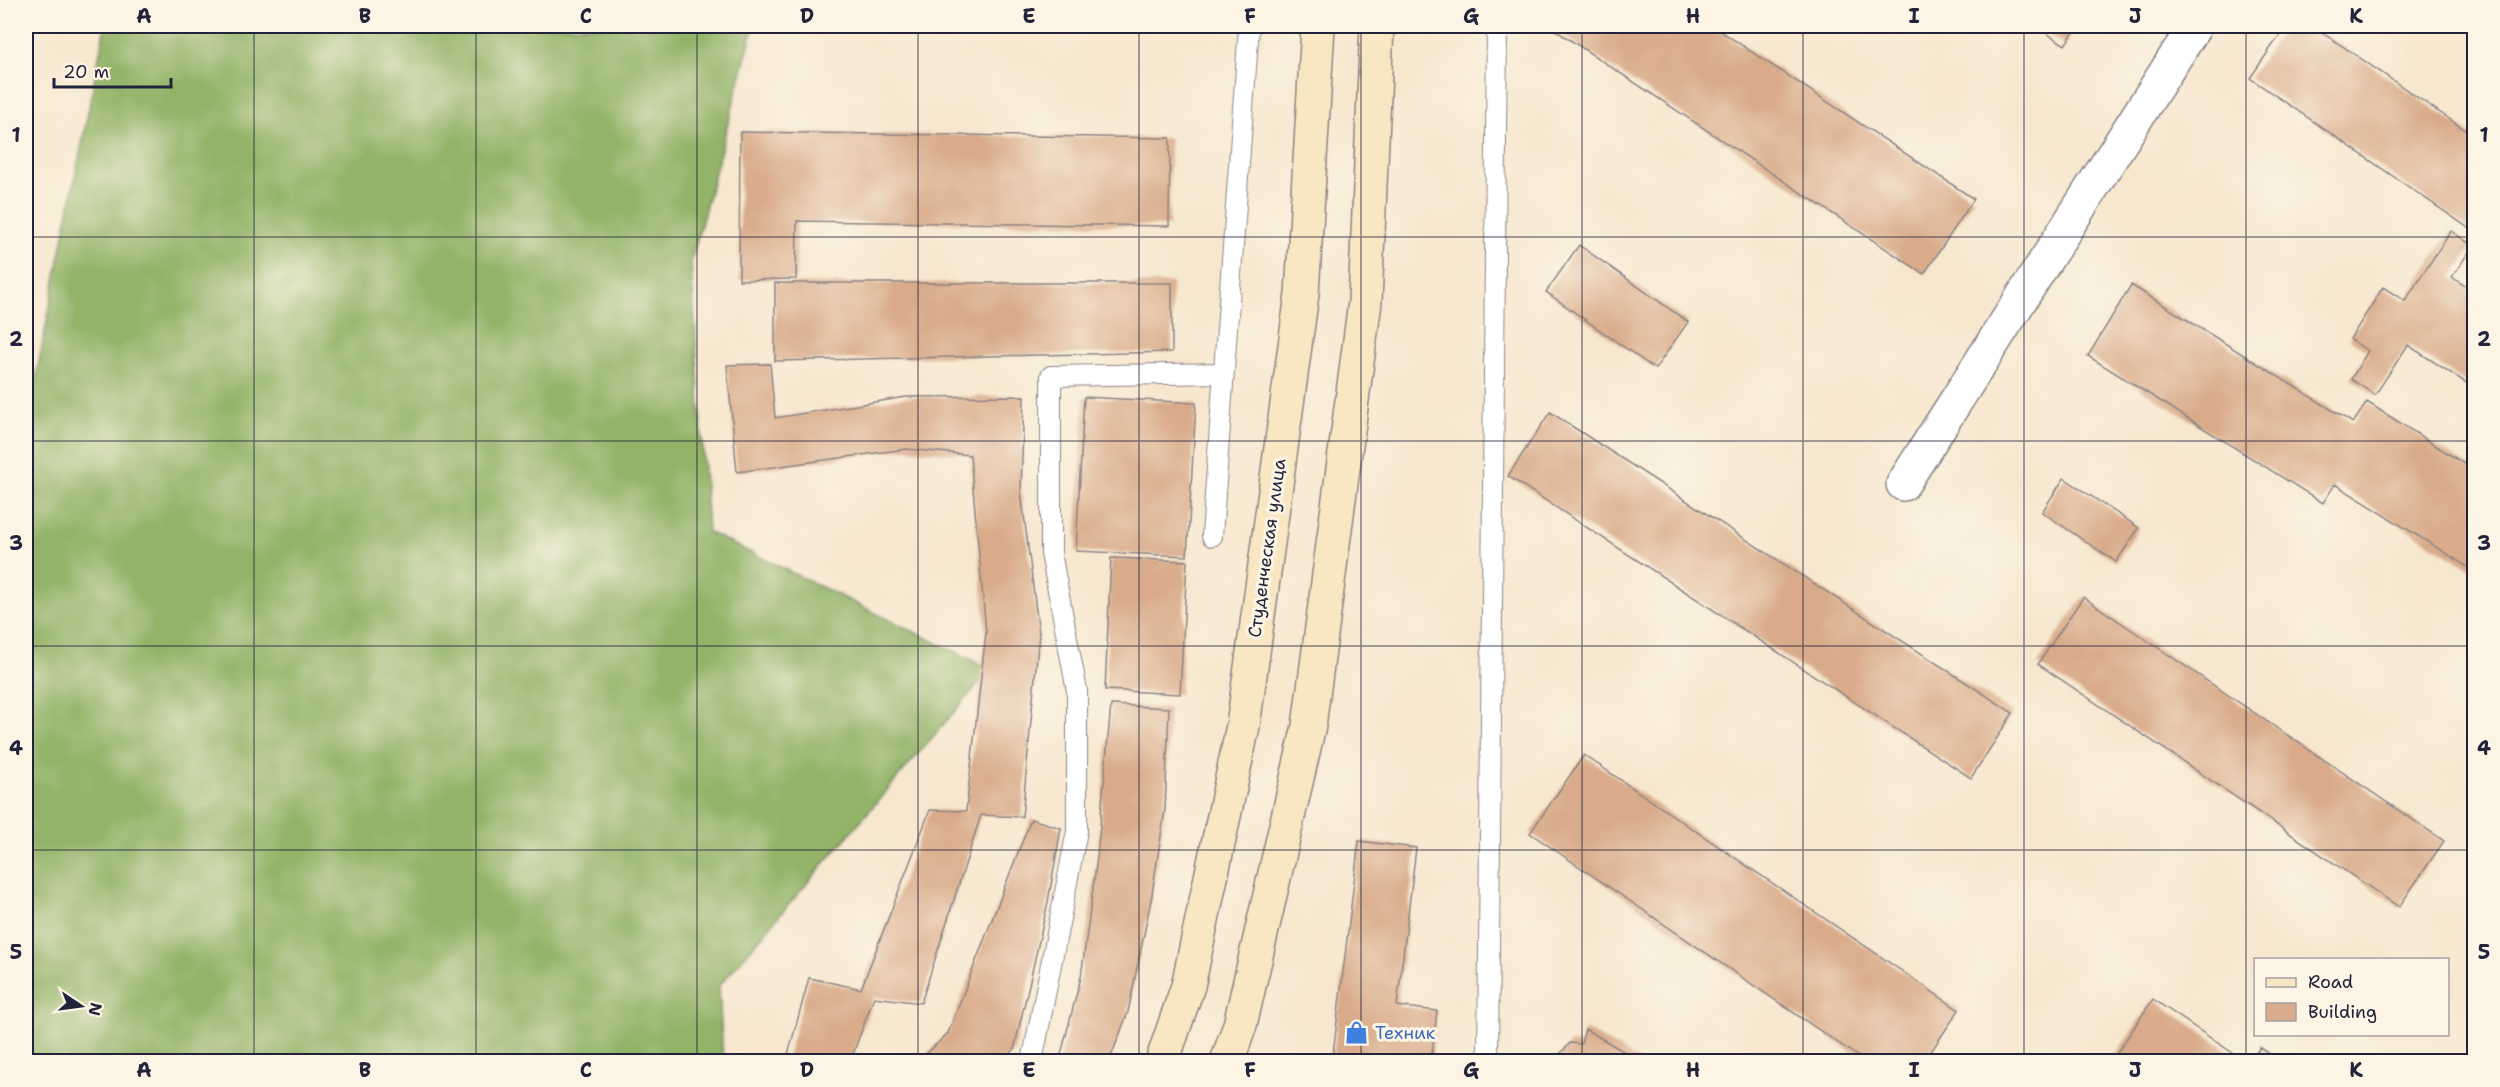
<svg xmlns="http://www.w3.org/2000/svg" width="2500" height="1087" viewBox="0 0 2500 1087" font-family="'Shantell Sans',sans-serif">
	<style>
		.forest { fill: #92b367; stroke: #5a6a51; stroke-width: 1.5 }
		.building { fill: #d9ab8a }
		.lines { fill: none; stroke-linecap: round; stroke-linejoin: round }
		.service-casing { stroke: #8c8485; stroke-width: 22 }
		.minor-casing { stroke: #8c8485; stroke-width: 36 }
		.secondary-casing { stroke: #8c8485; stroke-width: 36 }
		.service { stroke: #fff; stroke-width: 20 }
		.minor { stroke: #fff; stroke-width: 33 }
		.secondary { stroke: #f9e7c3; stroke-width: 33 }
		.grid { fill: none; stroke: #22223b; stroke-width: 1.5; stroke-opacity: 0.55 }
		.labels { text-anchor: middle; stroke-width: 6; stroke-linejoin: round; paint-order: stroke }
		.street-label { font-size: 18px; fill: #22223b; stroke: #fcf5e5 }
		.shop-label { font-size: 18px; fill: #366cbe; stroke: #fcf5e5; text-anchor: start }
		.neatline { fill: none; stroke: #22223b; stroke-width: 2 }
		.grid-label { font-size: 20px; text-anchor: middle; font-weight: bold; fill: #22223b }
	</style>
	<rect width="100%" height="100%" fill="#fcf5e5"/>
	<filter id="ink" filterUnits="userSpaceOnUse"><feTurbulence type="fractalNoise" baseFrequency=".0167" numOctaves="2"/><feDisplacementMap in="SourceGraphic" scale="12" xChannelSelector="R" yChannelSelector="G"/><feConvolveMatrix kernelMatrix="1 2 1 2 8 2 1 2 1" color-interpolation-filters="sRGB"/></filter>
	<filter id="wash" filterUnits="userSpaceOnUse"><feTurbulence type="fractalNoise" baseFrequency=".008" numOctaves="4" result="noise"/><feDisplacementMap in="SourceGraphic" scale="24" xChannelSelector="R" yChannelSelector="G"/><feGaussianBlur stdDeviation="1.35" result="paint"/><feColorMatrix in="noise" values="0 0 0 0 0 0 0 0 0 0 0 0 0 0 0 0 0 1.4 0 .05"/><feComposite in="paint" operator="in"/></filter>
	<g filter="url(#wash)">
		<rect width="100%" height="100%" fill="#f7e7cf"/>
		<path class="forest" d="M105,26H754L691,262L708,532L991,669L719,986L723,1061L26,1062V428Z"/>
		<g id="blocks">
			<path class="building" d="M1549,26H1713L1974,199L1924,274Z
				M2035,26H2078L2065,45Z
				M2286,26H2313L2474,136V228L2473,231L2250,78Z
				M740,132L1170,138L1169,226L797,221L796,279L739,280Z
				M2451,231L2473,246L2452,277L2474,292V388L2408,345L2375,395L2351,379L2368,351L2350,339L2383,287L2405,301Z
				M1579,245L1688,322L1655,369L1546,292Z
				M775,283H1172V352L775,361Z
				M2131,285L2353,423L2367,402L2474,470V571L2335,484L2323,503L2088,356Z
				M770,364L775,418L906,397L1024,396L1021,491L1039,634L1022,817L981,815L921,1003L874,997L850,1062H786L809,978L861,989L930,810L966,811L986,632L970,455L906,449L737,472L727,365Z
				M1084,397L1196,403L1187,556L1076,551Z
				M1550,412L2013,713L1971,778L1508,476Z
				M2064,478L2139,528L2116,562L2042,512Z
				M1111,558L1187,561L1180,694L1105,690Z
				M2083,597L2444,841L2399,907L2038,664Z
				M1111,705L1169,708L1165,810L1151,900L1128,1012L1109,1062H1059L1081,977L1097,858Z
				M1584,755L1959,1010L1924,1062H1866L1530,833Z
				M1031,819L1061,828L1048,902L1014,1050L1000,1062H918L948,1033Z
				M1359,841L1416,848L1397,1006L1437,1011L1431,1062H1332Z
				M2153,999L2246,1062H2111Z
				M1585,1029L1642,1062H1561L1560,1054L1570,1043L1581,1044Z
				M2260,1047L2282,1062H2251Z"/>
		</g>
	</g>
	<g filter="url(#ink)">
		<use href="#blocks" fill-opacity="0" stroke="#8c8485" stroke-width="1.5"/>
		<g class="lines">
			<defs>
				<path id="service" d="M1212,536L1249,26
					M1032,1062L1077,831V691L1051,553V376L1224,373
					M1488,1062L1497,26"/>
				<path id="minor" d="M1903,484L2195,26"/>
				<path id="secondary" d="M1162,1062L1188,986L1243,726L1302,294L1318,26
					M1227,1062L1240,1025L1309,726L1365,302L1377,26"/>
			</defs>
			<use href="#service" class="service-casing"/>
			<use href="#minor" class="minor-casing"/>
			<use href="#secondary" class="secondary-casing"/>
			<use href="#service" class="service"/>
			<use href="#minor" class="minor"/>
			<use href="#secondary" class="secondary"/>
		</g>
	</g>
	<path class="grid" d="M254,26V1062M476,26V1062M697,26V1062M918,26V1062M1139,26V1062M1361,26V1062M1582,26V1062M1803,26V1062M2024,26V1062M2246,26V1062M26,237H2474M26,441H2474M26,646H2474M26,850H2474"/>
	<defs>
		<symbol id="shop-bare" viewBox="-9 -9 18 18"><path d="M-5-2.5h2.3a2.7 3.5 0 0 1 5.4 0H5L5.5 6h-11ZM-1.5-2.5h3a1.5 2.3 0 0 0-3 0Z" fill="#3f7fe0" stroke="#fcf5e5" stroke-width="2.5" paint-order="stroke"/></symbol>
	</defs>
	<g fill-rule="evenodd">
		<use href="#shop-bare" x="1340" y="1016" width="33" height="33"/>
	</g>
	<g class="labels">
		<g class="street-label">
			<text transform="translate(1267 548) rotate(-82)" y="6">Студенческая улица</text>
		</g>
		<g class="shop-label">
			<text x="1375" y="1039">Техник</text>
		</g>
	</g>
	<rect width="2500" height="1087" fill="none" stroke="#fcf5e5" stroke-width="66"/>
	<rect x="2254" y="958" width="195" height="78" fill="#fcf5e5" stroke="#a5a1a1" stroke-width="1.5"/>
	<rect x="2266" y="978" width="30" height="9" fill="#f9e7c3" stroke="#a5a1a1" stroke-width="1.5"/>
	<text x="2308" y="988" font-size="18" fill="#22223b">Road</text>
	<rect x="2266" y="1003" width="30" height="18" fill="#d9ab8a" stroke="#a5a1a1" stroke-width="1.5"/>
	<text x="2308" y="1018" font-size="18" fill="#22223b">Building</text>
	<g transform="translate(81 1006) rotate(103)" stroke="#fcf5e5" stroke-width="4.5" paint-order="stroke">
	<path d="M0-4.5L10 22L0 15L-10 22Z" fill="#22223b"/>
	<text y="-9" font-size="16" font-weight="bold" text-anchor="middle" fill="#22223b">N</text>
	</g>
	<path d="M54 78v9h117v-9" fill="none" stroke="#22223b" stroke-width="3"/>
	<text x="63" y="78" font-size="18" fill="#22223b" stroke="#fcf5e5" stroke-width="4.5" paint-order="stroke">20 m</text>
	<rect x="33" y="33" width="2434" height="1021" class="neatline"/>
	<g class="grid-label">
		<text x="144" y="23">A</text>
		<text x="365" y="23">B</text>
		<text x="586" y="23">C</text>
		<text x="807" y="23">D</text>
		<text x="1029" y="23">E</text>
		<text x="1250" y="23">F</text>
		<text x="1471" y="23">G</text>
		<text x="1693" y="23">H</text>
		<text x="1914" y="23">I</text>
		<text x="2135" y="23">J</text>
		<text x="2356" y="23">K</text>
		<text x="16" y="142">1</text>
		<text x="2484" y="142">1</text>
		<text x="16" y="346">2</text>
		<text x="2484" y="346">2</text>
		<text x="16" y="550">3</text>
		<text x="2484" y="550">3</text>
		<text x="16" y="755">4</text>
		<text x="2484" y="755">4</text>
		<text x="16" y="959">5</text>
		<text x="2484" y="959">5</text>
		<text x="144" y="1077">A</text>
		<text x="365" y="1077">B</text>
		<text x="586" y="1077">C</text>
		<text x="807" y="1077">D</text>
		<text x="1029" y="1077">E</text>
		<text x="1250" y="1077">F</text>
		<text x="1471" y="1077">G</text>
		<text x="1693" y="1077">H</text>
		<text x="1914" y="1077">I</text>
		<text x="2135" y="1077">J</text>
		<text x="2356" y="1077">K</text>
	</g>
</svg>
